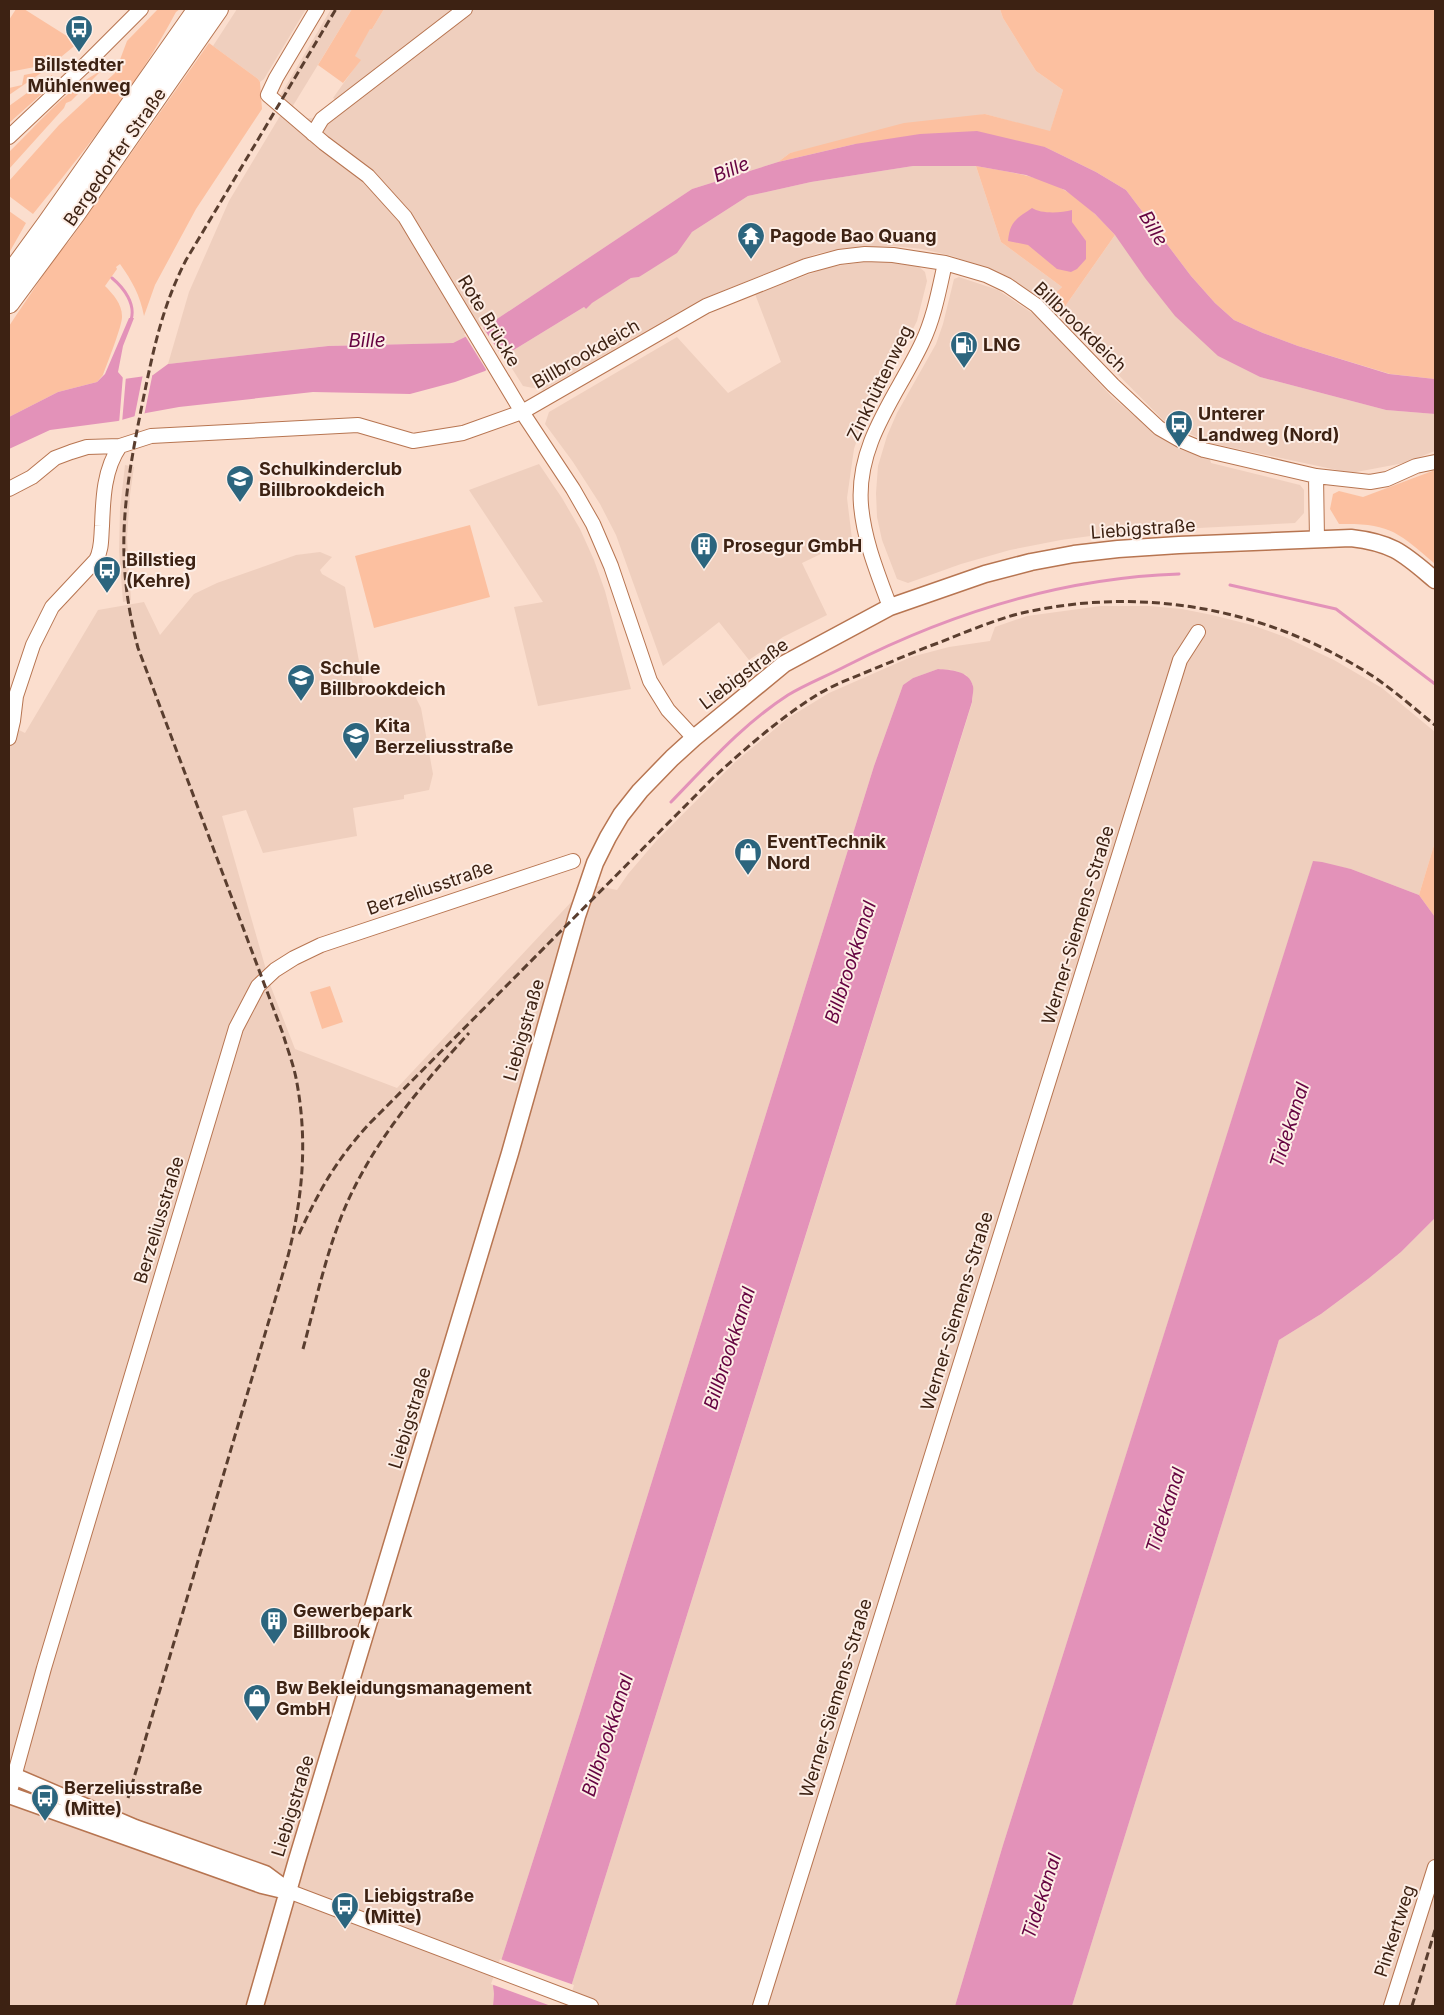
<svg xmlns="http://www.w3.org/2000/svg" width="1444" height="2015" viewBox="0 0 1444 2015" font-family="Inter,sans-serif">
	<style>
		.built { fill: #efcfbe }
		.green { fill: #fcc0a0 }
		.water { fill: #e392b9 }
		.pier { fill: #fbdece }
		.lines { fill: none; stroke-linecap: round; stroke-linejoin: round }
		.stream { stroke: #e392b9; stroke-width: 3 }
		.minor-casing { stroke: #b77551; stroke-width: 16 }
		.major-casing { stroke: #b77551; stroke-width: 19 }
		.highway-casing { stroke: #b77551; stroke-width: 22 }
		.minor { stroke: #fff; stroke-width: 14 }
		.major { stroke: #fff; stroke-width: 16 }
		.highway { stroke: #fff; stroke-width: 20 }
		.rail { stroke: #5a3e2f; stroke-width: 3; stroke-dasharray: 8 4; stroke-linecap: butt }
		.labels { text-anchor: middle; stroke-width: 4; stroke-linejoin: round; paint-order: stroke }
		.poi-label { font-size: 18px; font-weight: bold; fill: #3d2213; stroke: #fdeee6; text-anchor: start }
		.street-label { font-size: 18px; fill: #3d2213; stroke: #fdeee6 }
		.water-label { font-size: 19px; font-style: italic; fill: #650341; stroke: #fdeee6 }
	</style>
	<rect width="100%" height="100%" fill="#fbdece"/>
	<path class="built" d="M237,9H306L264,79L260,82L258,79L213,46Z
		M331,9H352L291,109L304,119L313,118L336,100L333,98L360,60L354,57L370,28L372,29L384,9H1000L1003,18L1036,71L1063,90L1050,132L985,114L790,153L778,162L692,189L485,327L453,343L327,346L168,364L189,292L229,201L280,116L290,109L283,103L285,100L280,96Z
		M913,166H976L1001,242L1062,287L1045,303L1013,281L986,268L952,256L922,249L894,246L840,249L816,254L700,300L543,390L523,386L504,356L584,307L586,309L591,303L631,278L639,277L684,241L692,232L748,196L811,182Z
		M1115,235L1218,356L1260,377L1386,410L1435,414V451L1404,463L1351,473L1210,443L1166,423L1059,315Z
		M864,262H885L917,265L925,272L927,281L917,321L905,345L866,412L854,449L847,498L852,539L802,563L827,615L783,637L749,660L719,622L663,666L616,535L600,504L573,462L545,424L549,412L677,337L728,393L781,362L755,294L829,267Z
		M959,277L998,290L1038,317L1112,397L1156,434L1182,450L1210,459L1211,463L1300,485L1304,490V513L1295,523L1120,532L1061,540L1010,550L961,564L908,583L897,579L882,540L877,517L876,493L878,466L887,436L897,413L936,344L943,324L954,279Z
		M539,464L562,498L580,529L594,560L605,591L631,689L538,706L514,607L543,602L469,490Z
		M125,465L134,467L130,495L127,538L131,600L123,602L119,551L120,509Z
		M320,552L332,557L320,570L322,574L345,587L365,693L382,690L387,694L412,690L421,708L433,774L429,790L404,795V799L353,808L357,836L263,853L246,810L222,816L271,987L295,1049L397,1088L588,884L617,890L628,874L657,840L734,763L788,718L829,693L911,657L949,647L990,641L995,627L1027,616L1101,606H1149L1182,609L1212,615L1252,625L1285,637L1334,660L1382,688L1435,732V842L1419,895L1351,869L1313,862L1003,1845L955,2006H565L972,703L973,685L966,675L953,670L938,669L913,678L903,685L874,766L580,1713L493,1986L494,1994L493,2006H9V725L25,733L98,610L144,602L160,635L194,594L217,583L296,555Z
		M1435,1218V2006H1072L1279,1340L1321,1314L1368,1279L1401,1252Z"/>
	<path class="green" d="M16,9H24L78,43L50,66H40L9,72V20Z
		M158,9H180L176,12C137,86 85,150 33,214L9,196V181L59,125L115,73L127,41Z
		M352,9H384L372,29H370L355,56L361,60L343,83L318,65Z
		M1000,9H1435V379L1390,374L1298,346L1263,333L1234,320L1215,303L1191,276L1126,190L1096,172L1045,147L855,144L778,162L790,153L904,123L985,114L1050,131L1063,90L1036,71L1003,18Z
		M209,43L258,79L260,82L262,109L196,209L155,285L144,316C140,295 132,281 120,264L116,267L117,269L105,286C113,294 122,304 122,316C123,324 107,364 103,375L97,382L58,392L9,417V326L54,259L70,240Z
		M102,70L71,101L66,103L64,108L9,169V152C38,124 66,90 102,70Z
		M39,72L41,73L9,95V88L22,85L24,75Z
		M52,75L54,83L9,123V106Z
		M976,166C1004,171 1042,176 1066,191C1085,202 1101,220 1115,235L1059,315L1045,303L1062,287L1001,242Z
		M9,211L26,223L9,253Z
		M1435,470V564C1398,532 1390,523 1339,524L1330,509L1333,494L1339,491L1363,497Z
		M470,525L490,597L374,628L355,556Z
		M1435,842V917L1419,895Z
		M330,986L343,1022L322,1029L310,992Z"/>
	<path class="water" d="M977,131L1045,147L1096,172L1126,190L1191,276L1215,303L1234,320L1263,333L1298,346L1389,374L1435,379V414L1386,410L1260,377L1218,356L1175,316L1145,278L1115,235L1095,214L1065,190L1026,175L976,166H913L811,182L748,196L692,232L677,253L639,277L631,278L592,303L586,309L584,307L504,356L485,371L455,382L410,394L313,392L179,407L146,413L118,421L50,430L9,449V417L58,392L97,382L105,374L129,318H134L123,346L118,372L124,379L153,375L168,364L328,346L453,343L485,327L692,189L778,162L855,144L920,134Z
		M1032,208C1041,214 1061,213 1072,210V222L1086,241V259L1077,269L1071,272L1057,269L1028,245L1008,241C1010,221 1016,219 1032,208Z
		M938,669C950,670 969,670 973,686C974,691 972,697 972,702L565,2006H493L494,1994L493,1986L580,1713L874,766L903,685L913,678Z
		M1313,861L1322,862L1351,869L1419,895L1435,917V1218L1401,1252L1368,1279L1321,1314L1279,1340L1072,2006H955L1003,1845Z"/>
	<path class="pier" d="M482,326L504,359L487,371L464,334Z
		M153,372L144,416L134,419L143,374Z
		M123,375L126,376L122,423L119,424Z
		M500,1959L574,1985L568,2006H551L491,1984Z"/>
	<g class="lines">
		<path class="stream" d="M112,278C124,288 136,304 131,320
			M1230,585L1336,609L1435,684
			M671,802C708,764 743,724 788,695C806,684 827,676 846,666C950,613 1061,578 1179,574"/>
		<defs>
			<path id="minor" d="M317,9L276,78L268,95L324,143L368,176L405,217L522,412L573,489L593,524L611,566L650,681L668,710L694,738
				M313,134L322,119L465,9
				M9,137L82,68L141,9
				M1316,476L1317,539
				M9,489L32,477L55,458L71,452L87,447L120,446L151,436L358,425L413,441L463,433L522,412L706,306L806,266L839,257L865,254L893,255L945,263L986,275L1007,285L1036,305L1113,385L1159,428L1180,440L1204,450L1316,476L1370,482L1387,479L1416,466L1435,462
				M890,607C878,574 864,541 861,505C856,443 897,396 922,343C934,318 939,290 945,263
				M9,738L13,721L16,696L33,645L52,607L96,560C102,550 101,538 102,526C103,498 104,469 120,446
				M9,1795L44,1668L236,1028L258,986L275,970L294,958L321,945L573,861
				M288,1891L591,2006
				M760,2006L1180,660L1198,632
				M1391,2006L1435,1867"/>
			<path id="major" d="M9,1774L135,1828L265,1874L288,1891
				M9,1795L262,1885L283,1890
				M255,2006L297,1860L510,1153L577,916L595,863L608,837L621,815L640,791L672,758L694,738L784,664L890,607L985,574L1031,562L1074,554L1118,549L1179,545L1351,538C1394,543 1404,554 1435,580"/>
			<path id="highway" d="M9,276L47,224L198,9
				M9,303L75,214L218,9"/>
		</defs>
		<use href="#minor" class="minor-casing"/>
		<use href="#major" class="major-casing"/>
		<use href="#highway" class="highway-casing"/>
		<use href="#minor" class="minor"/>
		<use href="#major" class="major"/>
		<use href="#highway" class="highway"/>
		<path class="rail" d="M299,1234C320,1189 336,1160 370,1123L713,778C747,747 781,717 820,693C834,685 849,679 864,673C889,663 913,652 938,643C964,633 991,621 1018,614C1134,586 1256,606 1358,667C1386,683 1410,705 1435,725
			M303,1349C316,1301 327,1248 347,1203C376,1138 422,1085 469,1033
			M128,1798L288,1256C303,1196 308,1139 296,1078C293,1063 287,1048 283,1034L138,648C114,557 124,495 142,405C153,352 161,309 186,260L336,9
			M1412,2006L1435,1930"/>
	</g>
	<defs>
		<symbol id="bus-pin" viewBox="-11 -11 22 30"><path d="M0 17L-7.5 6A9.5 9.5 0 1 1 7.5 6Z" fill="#2c657e" stroke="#fdeee6"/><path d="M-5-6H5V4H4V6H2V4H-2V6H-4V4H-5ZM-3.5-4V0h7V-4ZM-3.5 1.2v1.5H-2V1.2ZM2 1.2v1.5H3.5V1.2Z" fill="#fff"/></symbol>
		<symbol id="temple-pin" viewBox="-11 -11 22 30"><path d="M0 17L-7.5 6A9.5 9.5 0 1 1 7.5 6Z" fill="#2c657e" stroke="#fdeee6"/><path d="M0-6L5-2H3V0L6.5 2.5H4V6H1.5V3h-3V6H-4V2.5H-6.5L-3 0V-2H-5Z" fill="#fff"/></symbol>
		<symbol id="fuel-pin" viewBox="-11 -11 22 30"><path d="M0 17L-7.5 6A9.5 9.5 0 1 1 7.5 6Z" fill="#2c657e" stroke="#fdeee6"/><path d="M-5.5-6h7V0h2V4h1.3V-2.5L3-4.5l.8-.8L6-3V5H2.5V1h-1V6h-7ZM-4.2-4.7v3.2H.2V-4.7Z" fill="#fff"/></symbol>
		<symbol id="school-pin" viewBox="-11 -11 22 30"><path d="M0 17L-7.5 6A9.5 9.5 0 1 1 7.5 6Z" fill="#2c657e" stroke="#fdeee6"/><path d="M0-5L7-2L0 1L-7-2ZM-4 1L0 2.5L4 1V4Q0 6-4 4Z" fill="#fff"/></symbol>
		<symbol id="building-pin" viewBox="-11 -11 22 30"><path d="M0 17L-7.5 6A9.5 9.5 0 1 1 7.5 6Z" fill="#2c657e" stroke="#fdeee6"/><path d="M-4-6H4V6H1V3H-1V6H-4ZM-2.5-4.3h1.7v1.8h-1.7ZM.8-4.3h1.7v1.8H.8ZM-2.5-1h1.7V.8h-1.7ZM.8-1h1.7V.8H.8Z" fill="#fff"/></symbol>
		<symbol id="shop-pin" viewBox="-11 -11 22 30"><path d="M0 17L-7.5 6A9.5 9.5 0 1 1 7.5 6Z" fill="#2c657e" stroke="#fdeee6"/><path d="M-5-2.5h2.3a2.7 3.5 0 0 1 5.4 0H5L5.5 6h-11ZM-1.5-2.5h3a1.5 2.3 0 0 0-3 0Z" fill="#fff"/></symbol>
	</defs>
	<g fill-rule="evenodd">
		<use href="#bus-pin" x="63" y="13" width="32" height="43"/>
		<use href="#temple-pin" x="735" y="220" width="32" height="43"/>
		<use href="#fuel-pin" x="948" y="329" width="32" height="43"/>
		<use href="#bus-pin" x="1163" y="408" width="32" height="43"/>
		<use href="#school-pin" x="224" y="463" width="32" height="43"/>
		<use href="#building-pin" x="688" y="530" width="32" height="43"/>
		<use href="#bus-pin" x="91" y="554" width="32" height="43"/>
		<use href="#school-pin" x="285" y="662" width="32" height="43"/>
		<use href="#school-pin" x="340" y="720" width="32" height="43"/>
		<use href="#shop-pin" x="732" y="836" width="32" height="43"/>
		<use href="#building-pin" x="258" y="1605" width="32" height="43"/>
		<use href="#shop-pin" x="241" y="1682" width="32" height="43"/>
		<use href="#bus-pin" x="29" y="1782" width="32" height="43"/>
		<use href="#bus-pin" x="329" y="1890" width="32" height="43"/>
	</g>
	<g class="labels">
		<g class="poi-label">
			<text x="79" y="71" text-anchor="middle">Billstedter<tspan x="79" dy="21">Mühlenweg</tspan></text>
			<text x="770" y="242">Pagode Bao Quang</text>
			<text x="983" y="351">LNG</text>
			<text x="1198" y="420">Unterer<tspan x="1198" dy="21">Landweg (Nord)</tspan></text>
			<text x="259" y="475">Schulkinderclub<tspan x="259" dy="21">Billbrookdeich</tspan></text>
			<text x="723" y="552">Prosegur GmbH</text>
			<text x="126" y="566">Billstieg<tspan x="126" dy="21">(Kehre)</tspan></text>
			<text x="320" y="674">Schule<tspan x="320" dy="21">Billbrookdeich</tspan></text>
			<text x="375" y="732">Kita<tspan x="375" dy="21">Berzeliusstraße</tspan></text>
			<text x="767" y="848">EventTechnik<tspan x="767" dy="21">Nord</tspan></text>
			<text x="293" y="1617">Gewerbepark<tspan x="293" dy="21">Billbrook</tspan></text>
			<text x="276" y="1694">Bw Bekleidungsmanagement<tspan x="276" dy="21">GmbH</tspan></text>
			<text x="64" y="1794">Berzeliusstraße<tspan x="64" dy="21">(Mitte)</tspan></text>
			<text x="364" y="1902">Liebigstraße<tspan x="364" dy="21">(Mitte)</tspan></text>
		</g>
		<g class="street-label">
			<text transform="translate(115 157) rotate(-55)" y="6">Bergedorfer Straße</text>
			<text transform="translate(489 321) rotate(59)" y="6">Rote Brücke</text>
			<text transform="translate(1080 327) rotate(44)" y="6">Billbrookdeich</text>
			<text transform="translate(586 354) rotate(-30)" y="6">Billbrookdeich</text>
			<text transform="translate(880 383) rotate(-64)" y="6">Zinkhüttenweg</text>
			<text transform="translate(1143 529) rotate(-4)" y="6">Liebigstraße</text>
			<text transform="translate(744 674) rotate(-37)" y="6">Liebigstraße</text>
			<text transform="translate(430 888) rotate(-19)" y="6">Berzeliusstraße</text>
			<text transform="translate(1078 925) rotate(-73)" y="6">Werner-Siemens-Straße</text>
			<text transform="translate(524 1030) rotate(-74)" y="6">Liebigstraße</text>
			<text transform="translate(159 1220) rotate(-73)" y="6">Berzeliusstraße</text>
			<text transform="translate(957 1311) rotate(-73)" y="6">Werner-Siemens-Straße</text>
			<text transform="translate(410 1418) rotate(-73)" y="6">Liebigstraße</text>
			<text transform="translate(836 1698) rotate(-73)" y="6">Werner-Siemens-Straße</text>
			<text transform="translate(293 1806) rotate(-73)" y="6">Liebigstraße</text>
			<text transform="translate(1395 1931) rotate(-72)" y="6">Pinkertweg</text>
		</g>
		<g class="water-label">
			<text transform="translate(731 169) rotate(-22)" y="7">Bille</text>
			<text transform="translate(1154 228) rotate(59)" y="7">Bille</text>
			<text x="367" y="347">Bille</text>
			<text transform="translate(850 962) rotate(-72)" y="7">Billbrookkanal</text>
			<text transform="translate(1289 1125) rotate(-72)" y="7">Tidekanal</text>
			<text transform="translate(729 1348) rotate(-72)" y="7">Billbrookkanal</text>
			<text transform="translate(1165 1510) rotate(-72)" y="7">Tidekanal</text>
			<text transform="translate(607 1735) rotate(-72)" y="7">Billbrookkanal</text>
			<text transform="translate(1041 1896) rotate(-72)" y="7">Tidekanal</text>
		</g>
	</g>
	<rect width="1444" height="2015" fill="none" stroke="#3d2213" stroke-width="20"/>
</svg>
